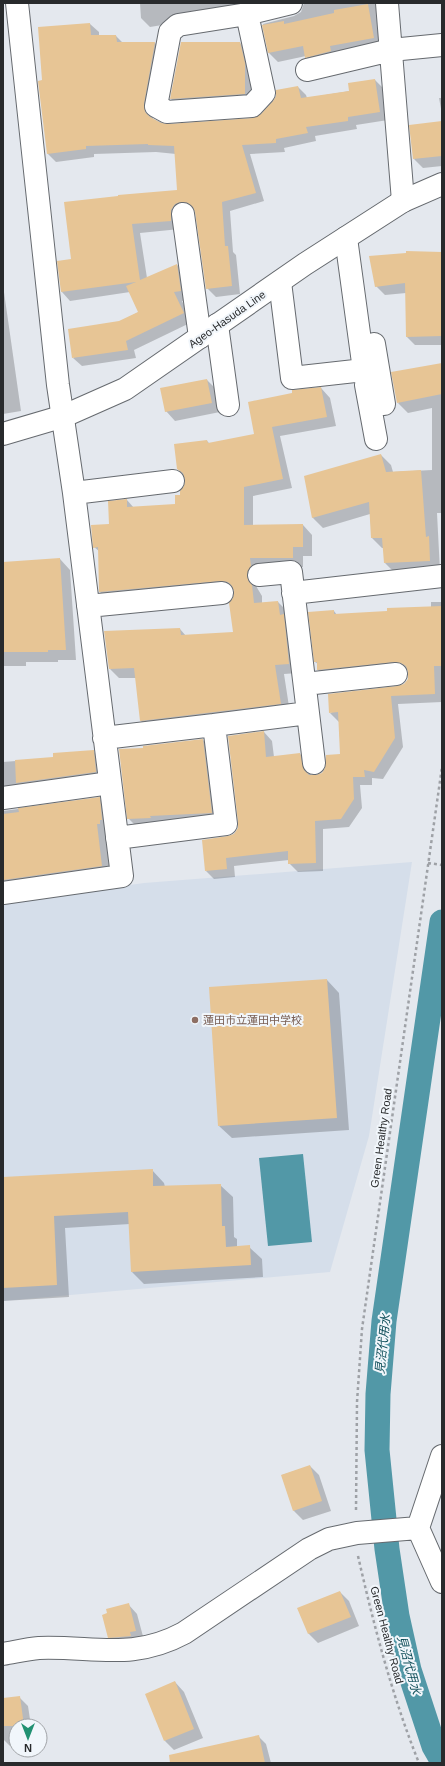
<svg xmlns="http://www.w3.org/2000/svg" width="445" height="1766" viewBox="0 0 445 1766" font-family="Arial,'Noto Sans JP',sans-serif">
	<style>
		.built { fill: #d5deea }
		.water { fill: #5298a7 }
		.shadow { fill: #0003 }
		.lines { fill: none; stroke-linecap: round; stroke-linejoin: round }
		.canal { stroke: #5298a7; stroke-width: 25 }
		.building { fill: #e7c595 }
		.minor-casing { stroke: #666a6f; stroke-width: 24 }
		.major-casing { stroke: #666a6f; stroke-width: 24 }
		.path { stroke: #9ea1a6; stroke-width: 2.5; stroke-dasharray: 3 3; stroke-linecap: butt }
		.minor { stroke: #fff; stroke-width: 22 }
		.major { stroke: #fff; stroke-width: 22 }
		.education-dot { fill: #8d6e63; stroke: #f1f6fb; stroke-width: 1.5 }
		.labels { text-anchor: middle; stroke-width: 4; stroke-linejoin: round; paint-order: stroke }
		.street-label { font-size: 11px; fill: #282a2c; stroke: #f1f6fb }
		.education-label { font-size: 11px; fill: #785e54; stroke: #f1f6fb; text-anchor: start }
		.water-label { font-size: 12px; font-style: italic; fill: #0f4e59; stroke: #f1f6fb }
	</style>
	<rect width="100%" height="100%" fill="#e4e8ee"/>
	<path class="built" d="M412,862L369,1136L330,1272L3,1301V903L144,883Z"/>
	<path class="water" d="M303,1154L312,1242L268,1246L259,1158Z"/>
	<path class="shadow" d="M140,3H283L254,10L150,27L141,18Z
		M304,3H375L383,47L315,66L306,56L278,62L269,53L263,24L294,16L301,12Z
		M90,24L99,32V36H116L123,43H155L164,52L152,113L153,119L167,125L253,119L262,115L298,87L306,95L307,98L350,91L375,80L384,89L388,120L356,125L357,129L315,136L316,141L284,148L285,152L250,154L264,201L230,211L233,252L236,255L240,294L216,297L207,288L196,211L190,210L180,229L140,233L147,278L177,265L186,273L189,300L182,301L192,322L134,350L136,358L82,366L73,358L119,322L139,312L130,292L70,301L62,292L58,262L72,260L178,191L176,154L156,152L94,154V157L56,162L48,154L39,28Z
		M182,43H240L247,50L252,71V101L178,106L171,99Z
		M439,98H442V114Z
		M442,122V166L423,168L414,159Z
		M442,253V345H415L406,336V293L385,295L376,286L407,254Z
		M3,285L21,411L3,414Z
		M442,364V513H437L440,571L395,573L385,563L384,548H382L372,538L370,514L323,528L313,518L306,477L381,455L391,465L393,472L432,470V408L408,413L398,403Z
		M207,380L216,389L220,412L175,421L166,411Z
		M321,388L330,398L336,426L280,436L292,488L253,496V526L303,525L312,535V556H303V567H259L260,576L256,586L262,596V603L278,602L287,611L298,673L284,674L290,713L150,730L141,721L136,678H119L110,669L180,629L186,636L234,633L235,590L110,601L100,592L99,551L94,547L127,500L134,508L176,505L185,487L186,480L178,469L207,441L210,444L255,435Z
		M60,559L70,570L76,660H58V662H26V666H3V563Z
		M431,602H442V702L398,704L403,747L383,779L372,778V785H360L362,808L349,827L323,829V871L298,872L289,863V860L234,866L235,877L214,879L206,871L228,837L234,834L239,829L264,732L272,741L274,757L300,754L308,762L311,776H316L322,774L341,755L339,722L330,713L404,685L409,679V670L404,669L327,678L318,670V664L315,662L334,611L337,615L388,612L431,607Z
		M203,740L212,749L221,822L138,828L128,818L144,749Z
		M93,751L102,761L105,781L3,799V762L54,758Z
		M99,798L108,807L106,833L110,875L3,889V811Z
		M327,980L339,993L349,1130L232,1138L219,1126Z
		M152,1170L164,1183L165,1187L220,1185L233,1197L234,1237L237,1239V1247H249L262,1259L263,1277L144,1284L132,1272L130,1224L65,1228L69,1297L3,1301V1178Z
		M310,1466L319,1475L331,1511L303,1520L294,1511L282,1475Z
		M340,1592L349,1601L359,1626L318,1643L309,1634L298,1609Z
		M128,1604L137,1614L144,1640L118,1646L109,1637Z
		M175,1682L184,1692L203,1738L174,1750L165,1741Z
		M19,1697L28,1706L31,1726H16V1746H10L3,1739V1699Z
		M258,1736L266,1744L271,1763H204Z"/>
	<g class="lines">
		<path class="canal" d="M442,922L384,1321L378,1394L377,1450L387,1549L397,1616L409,1670L434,1746L442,1760"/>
	</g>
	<path class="building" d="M368,4L374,38L330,46L331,51L305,58L303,46L268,53L262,25L284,21V24L334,13V10Z
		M90,23L91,35H116L117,42H155L144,104L145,112L150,117L161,123L168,124L253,118L261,114L273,101L276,96V90L298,86L301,98L349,91L348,83L375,79L380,112L348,117V121L306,127L308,133L276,139V143L242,145L256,193L222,202L225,246H228L232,286L206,289L195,212L193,207L188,203L181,202L175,204L171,210V221L132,224L140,280L177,264L181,291L174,292L184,313L126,341L128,350L72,358L68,329L119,321L138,312L126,286L136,282L61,292L57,261L71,259L64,202L118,196V195L177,190L174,146L148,145V144L86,146V149L47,154L38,81L42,80L38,27Z
		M181,42H240L245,63V94L170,99Z
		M442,121V156L413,159L409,125Z
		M406,251L442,252V336L406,337L405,283L375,287L369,256L406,253Z
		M442,363V394L397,403L391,372Z
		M207,379L212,403L165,412L160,388Z
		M321,387L327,417L272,427L283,479L244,487V525L303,524V547H293V558H250L251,566L247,576L249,582L252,585L254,603L278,601L280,615L284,614L289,664L275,665L281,704L140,721L134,668L109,669L104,631L180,628L181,635L233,632L229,603L233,598L234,591L232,586L228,582L221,581L99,592L98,547L93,548L91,525L109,524L108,501L127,499V507L175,504V495H180V491L184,486L185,480L183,473L177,469L174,444L207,440L208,443L254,434L248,402L292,393V390Z
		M381,454L386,472L421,470L426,537L429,536L430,561L384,563L382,538H371L369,502L312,518L304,476Z
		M60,558L66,650H48V652H3V562Z
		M442,606V666H434L435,694L391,696L395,738L374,772L364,770L365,777H353L354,799L341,819L315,821L316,863L288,864V851L226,858L227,869L205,871L202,840L228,836L234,834L238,828V822L228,736L264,731L266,757L300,753L304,770L309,775H316L322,773L325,768L326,755L340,754L338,712L329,713L328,694L397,686L404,684L408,679V672L406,666L401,663L395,662L317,670V662H314L308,612L334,610V614L387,611V608Z
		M203,739L212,813L150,816L151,818L127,819L119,749L143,748V746Z
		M94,750L96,772L16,783L15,760L53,757V753Z
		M100,797L102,820H100V824H97L102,866L3,880V814L19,812L18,808Z
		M327,979L337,1118L218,1126L209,987Z
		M153,1169V1186L221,1184L222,1226H225L226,1247L250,1245L251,1265L131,1272L128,1212L54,1216L57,1285L3,1288V1177Z
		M310,1465L322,1501L293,1511L281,1475Z
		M340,1591L351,1617L308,1634L297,1608Z
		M129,1603L136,1631L130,1632L131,1636L108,1638L102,1615L107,1613L106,1609Z
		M175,1681L194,1729L164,1741L145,1694Z
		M20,1696L24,1726H3V1698Z
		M259,1735L265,1763H170L169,1755Z"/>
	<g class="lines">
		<defs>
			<path id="minor" d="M387,3L403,201
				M247,14L264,93L252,106L167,112L156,106L170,32L178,25L247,14L291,3
				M307,70L391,50L442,45
				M183,214L200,337
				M280,282L292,378L364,370L346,238
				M217,325L228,405
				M374,344L384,404
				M366,385L376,439
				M74,493L173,481
				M293,593L442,576
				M88,606L222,593
				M305,684L396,674
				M308,713L314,763
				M214,725L308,713L291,572L259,575
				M104,738L214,725L226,824L117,838
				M3,798L110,783
				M3,893L122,876L74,493L58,385L17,3
				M442,1456L418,1528L442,1582
				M3,1654C15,1652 27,1649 39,1648C94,1646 132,1661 184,1633L309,1549L329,1539L357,1533L418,1528"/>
			<path id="major" d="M3,434L64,416L125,389L305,264L403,201L442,184"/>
		</defs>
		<use href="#minor" class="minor-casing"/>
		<use href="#major" class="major-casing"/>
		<path class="path" d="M428,863L442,865
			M356,1510L357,1402L362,1329L442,767
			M358,1556C374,1626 392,1696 419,1763"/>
		<use href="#minor" class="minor"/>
		<use href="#major" class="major"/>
	</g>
	<circle class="education-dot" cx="195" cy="1020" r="4"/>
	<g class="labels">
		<g class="street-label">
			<text transform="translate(227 319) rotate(-35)" y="4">Ageo-Hasuda Line</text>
			<text transform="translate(381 1138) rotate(-82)" y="4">Green Healthy Road</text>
			<text transform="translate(387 1635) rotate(75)" y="4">Green Healthy Road</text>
		</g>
		<g class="education-label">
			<text x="203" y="1024">蓮田市立蓮田中学校</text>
		</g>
		<g class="water-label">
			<text transform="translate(383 1344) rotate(-84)" y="4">見沼代用水</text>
			<text transform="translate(409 1665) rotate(75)" y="4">見沼代用水</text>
		</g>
	</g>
	<rect width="445" height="1766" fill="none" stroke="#282a2c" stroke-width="8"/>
	<g transform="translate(28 1738) rotate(180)"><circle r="19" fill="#f1f6fb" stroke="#a1a4a8"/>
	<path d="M0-3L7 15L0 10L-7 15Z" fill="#219172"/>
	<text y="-6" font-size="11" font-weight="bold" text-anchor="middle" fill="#282a2c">N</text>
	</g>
</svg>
